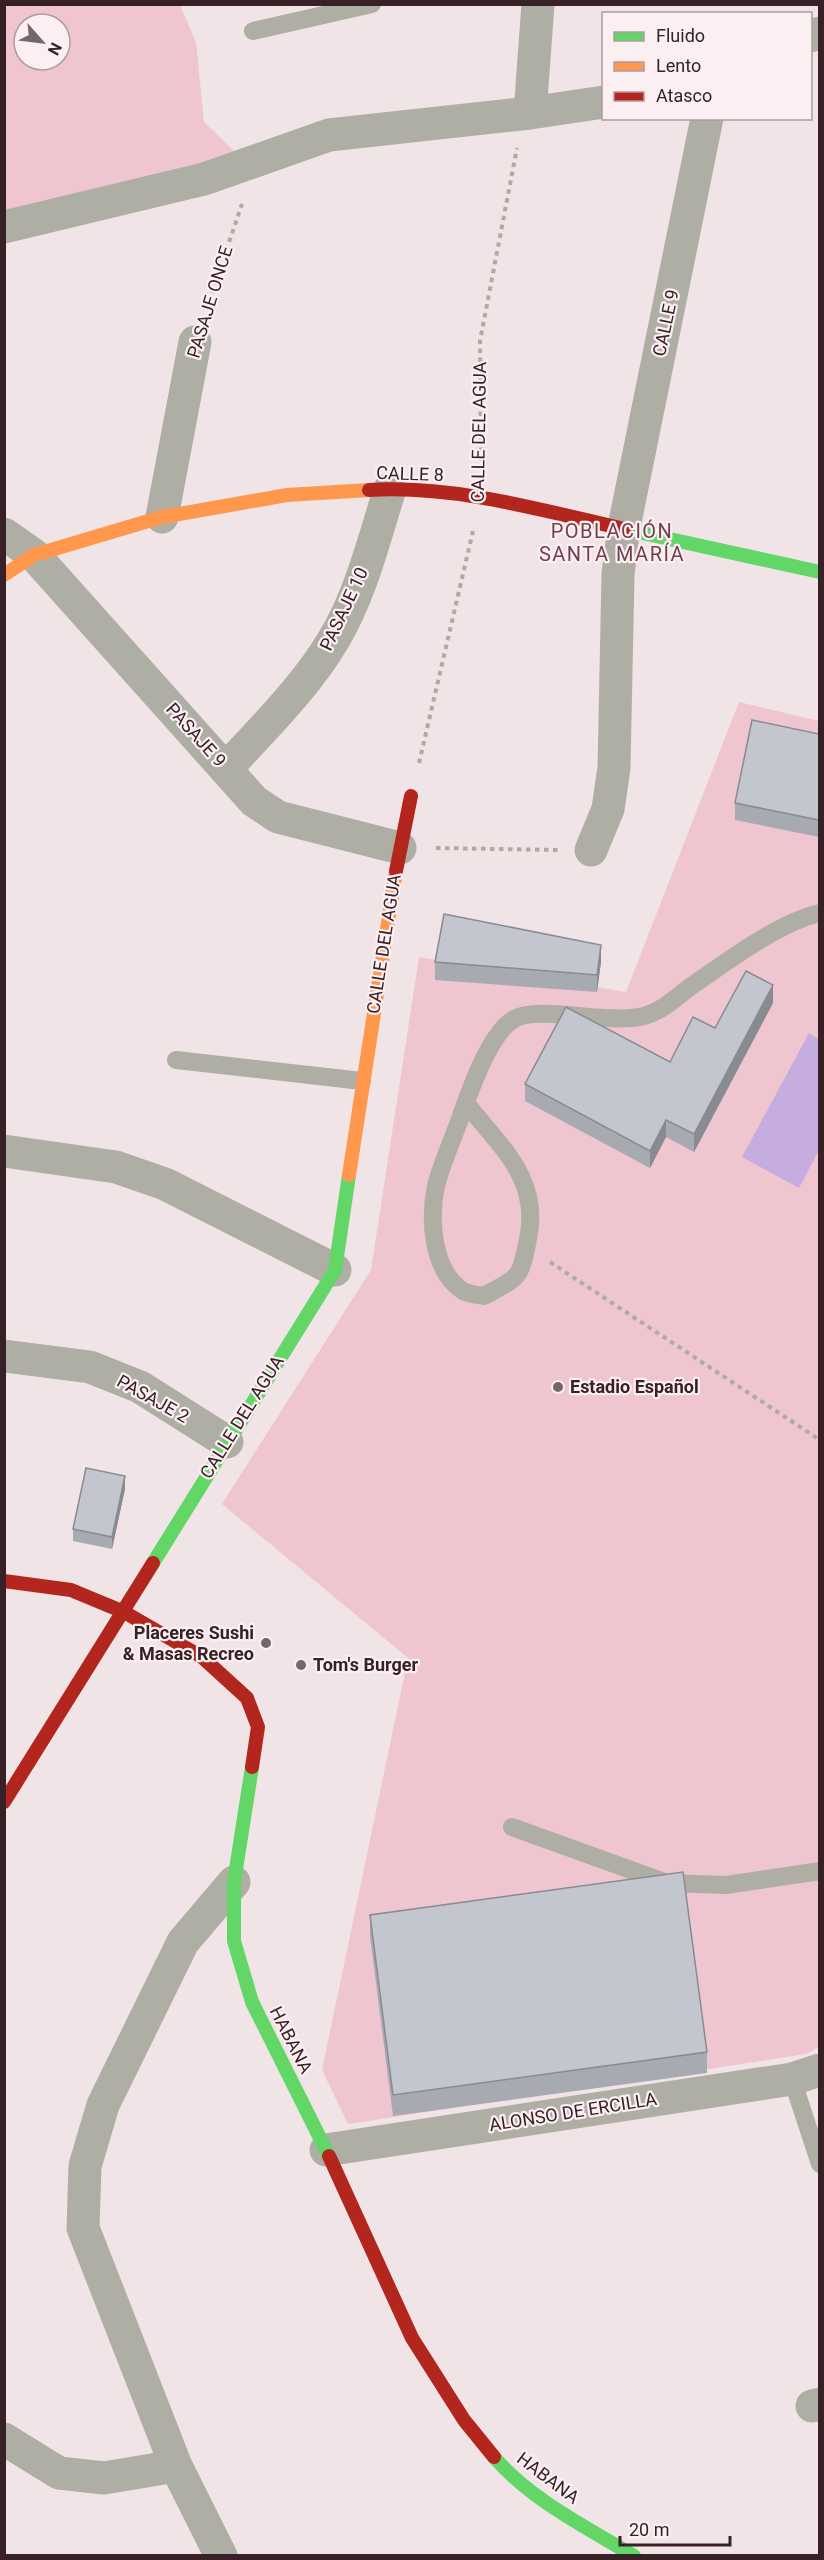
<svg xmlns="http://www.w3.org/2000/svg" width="824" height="2560" viewBox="0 0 824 2560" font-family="Roboto,sans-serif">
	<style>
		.green { fill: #efc5cf; fill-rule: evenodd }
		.water { fill: #c6ade0 }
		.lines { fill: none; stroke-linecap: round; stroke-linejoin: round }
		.path { stroke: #afaaa6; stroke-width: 4; stroke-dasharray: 4.5 4.5; stroke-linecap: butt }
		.lane { stroke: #afaea5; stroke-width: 18 }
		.street { stroke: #afaea5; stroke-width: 33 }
		.fast { stroke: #63d668; stroke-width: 14 }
		.slow { stroke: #ff974d; stroke-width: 14 }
		.jam { stroke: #b3261e; stroke-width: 14 }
		.wall { fill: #a8aab1 }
		.shaded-wall { fill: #888b90 }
		.building { fill: #c3c6ce; stroke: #888b90; stroke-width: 1.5 }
		.poi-dot { fill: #786569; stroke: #fceff1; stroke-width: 2 }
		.labels { text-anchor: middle; stroke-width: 4.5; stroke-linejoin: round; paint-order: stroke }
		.street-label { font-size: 18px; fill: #372026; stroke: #fceff1 }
		.poi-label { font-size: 18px; font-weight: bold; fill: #372026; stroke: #fceff1; text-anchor: start }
		.neighbourhood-label { font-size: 20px; letter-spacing: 1.5px; fill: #713f4d; stroke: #fceff1 }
	</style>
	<rect width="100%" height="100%" fill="#f1e4e6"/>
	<path class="green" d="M4,5H180L196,42L204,122L242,159L5,213ZM24,24H60V60H24Z
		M739,702L819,721V2047L806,2054L348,2124L322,2070L408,1658L222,1504L371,1270L419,957L626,992Z"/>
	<path class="water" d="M809,1033L819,1039V1150L799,1188L742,1157Z"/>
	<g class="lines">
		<path class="path" d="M206,310L242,204
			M481,461L480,341L517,148
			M419,763L473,531
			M436,848L558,850
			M550,1262L820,1440"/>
		<path class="lane" d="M253,31L372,4
			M176,1060L362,1081
			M466,1103C499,1146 541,1178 528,1239C520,1280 520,1276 484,1296C478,1295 468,1294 463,1291C432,1271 429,1219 436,1186C442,1162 454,1137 462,1113C471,1088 490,1033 514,1019C538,1005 609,1025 644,1016C663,1011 675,998 690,987C725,963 779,922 820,913
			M512,1827L667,1883L726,1885L820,1871
			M792,2079L820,2164"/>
		<path class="street" d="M810,36L820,33
			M530,113L538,4
			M4,227L204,179L329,135L530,113L604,102
			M162,517L195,342
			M4,534L34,555L254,801L278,817L400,848
			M226,769C264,727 305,688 334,639C361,594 374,539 390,489
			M591,850L608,809L614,768L618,574L624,527L707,118
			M4,1151L116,1167L165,1184L335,1270
			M4,1356L90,1367L140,1387L227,1442
			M326,2150L792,2079L820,2070
			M812,2406L820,2404
			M4,2439L59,2473L104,2478L176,2466
			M221,2556L176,2466L83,2228L85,2166L103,2105L183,1942L234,1882"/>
		<path class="fast" d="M624,529L820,572
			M153,1563L335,1270L349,1175
			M252,1767L234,1882V1941L252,2002L329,2156
			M494,2457C531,2500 586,2527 634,2556"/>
		<path class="slow" d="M4,575L34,555L162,517L287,495L369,490
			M349,1175L396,871"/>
		<path class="jam" d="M369,490C455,485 541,510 624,529
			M396,871L411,796
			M4,1581L71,1590L124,1612L202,1657L247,1698L258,1727L252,1767
			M4,1802L153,1563
			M329,2156L412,2338L464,2420L494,2457"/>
	</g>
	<path class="wall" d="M819,734V837L735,820V803Z
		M435,962H601L597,992L435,980Z
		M773,1003L694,1152L666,1137L650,1168L525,1101V1084L670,1062L715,1028Z
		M819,1199V1223L818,1222V1201Z
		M125,1489L112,1549L73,1541V1529Z
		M370,1915L707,2052V2073L393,2116L370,1936Z"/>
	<path class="shaded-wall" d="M601,945V962L597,992V975Z
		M773,985V1003L694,1152V1134Z
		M666,1120V1137L650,1168V1151Z
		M125,1476V1489L112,1549V1537Z"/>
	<path class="building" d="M752,720L819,734V820L735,803Z
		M444,914L601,945L597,975L435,962Z
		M746,971L773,985L694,1134L666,1120L650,1151L525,1084L566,1007L670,1062L693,1017L715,1028Z
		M86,1468L125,1476L112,1537L73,1529Z
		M683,1872L707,2052L393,2095L370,1915Z"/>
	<g class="poi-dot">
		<circle cx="558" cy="1387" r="6"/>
		<circle cx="266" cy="1643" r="6"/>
		<circle cx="301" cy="1665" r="6"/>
	</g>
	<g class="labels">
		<g class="street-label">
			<text transform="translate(210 302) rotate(-73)" y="6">PASAJE ONCE</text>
			<text transform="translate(666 323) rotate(-78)" y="6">CALLE 9</text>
			<text transform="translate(479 432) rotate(-89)" y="6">CALLE DEL AGUA</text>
			<text transform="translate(410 474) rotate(2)" y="6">CALLE 8</text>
			<text transform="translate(344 609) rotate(-65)" y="6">PASAJE 10</text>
			<text transform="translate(196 735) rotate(48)" y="6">PASAJE 9</text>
			<text transform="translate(384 944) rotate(-81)" y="6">CALLE DEL AGUA</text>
			<text transform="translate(153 1399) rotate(29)" y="6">PASAJE 2</text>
			<text transform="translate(242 1417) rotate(-58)" y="6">CALLE DEL AGUA</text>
			<text transform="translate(291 2040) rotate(63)" y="6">HABANA</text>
			<text transform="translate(573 2112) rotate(-9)" y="6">ALONSO DE ERCILLA</text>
			<text transform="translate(548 2478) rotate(37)" y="6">HABANA</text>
		</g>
		<g class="poi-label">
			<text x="570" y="1393">Estadio Español</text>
			<text x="254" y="1639" text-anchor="end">Placeres Sushi<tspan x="254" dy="21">&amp; Masas Recreo</tspan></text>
			<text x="313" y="1671">Tom's Burger</text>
		</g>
		<g class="neighbourhood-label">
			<text x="612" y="538">POBLACIÓN<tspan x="612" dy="23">SANTA MARÍA</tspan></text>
		</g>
	</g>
	<rect width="824" height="2560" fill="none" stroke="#372026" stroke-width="12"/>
	<rect x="602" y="12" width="210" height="108" fill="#fceff1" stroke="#ad9ca0" stroke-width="1.5"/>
	<rect x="614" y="32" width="30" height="9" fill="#63d668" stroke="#ad9ca0" stroke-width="1.5"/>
	<text x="656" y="42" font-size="18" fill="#372026">Fluido</text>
	<rect x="614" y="62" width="30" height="9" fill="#ff974d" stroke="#ad9ca0" stroke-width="1.5"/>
	<text x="656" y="72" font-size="18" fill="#372026">Lento</text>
	<rect x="614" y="92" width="30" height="9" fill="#b3261e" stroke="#ad9ca0" stroke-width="1.5"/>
	<text x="656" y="102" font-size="18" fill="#372026">Atasco</text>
	<g transform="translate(42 42) rotate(118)"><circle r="28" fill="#fceff1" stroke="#ad9ca0" stroke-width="1.5"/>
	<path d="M0-4.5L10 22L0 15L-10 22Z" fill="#786569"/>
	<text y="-9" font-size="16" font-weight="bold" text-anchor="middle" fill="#372026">N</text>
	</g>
	<path d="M620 2536v9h110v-9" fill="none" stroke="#372026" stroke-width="3"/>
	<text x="629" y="2536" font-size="18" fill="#372026" stroke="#fceff1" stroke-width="4.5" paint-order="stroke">20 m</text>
</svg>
